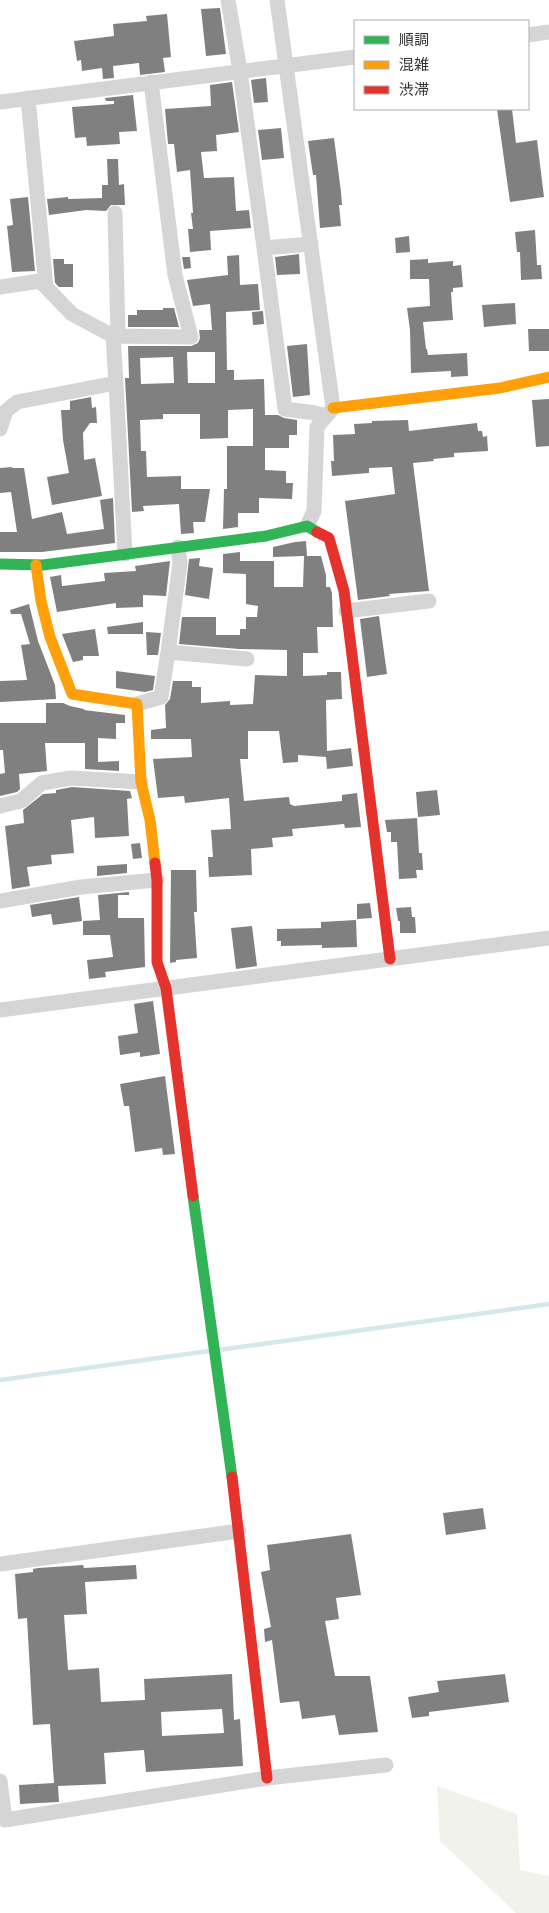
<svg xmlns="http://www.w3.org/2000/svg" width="549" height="1913" viewBox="0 0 549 1913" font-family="'Exo 2','Noto Sans JP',sans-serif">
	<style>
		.green { fill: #f1f2ec }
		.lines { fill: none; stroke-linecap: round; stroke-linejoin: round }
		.stream { stroke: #d6e8e9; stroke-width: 4.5 }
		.building { fill: #808080; fill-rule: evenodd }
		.street { stroke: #d5d5d5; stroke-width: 15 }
		.fast { stroke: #30b455; stroke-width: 11 }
		.slow { stroke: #ff9f0a; stroke-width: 11 }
		.jam { stroke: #e5322d; stroke-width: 11 }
	</style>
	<rect width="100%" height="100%" fill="#fff"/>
	<path class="green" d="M437,1786L517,1814L520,1870L549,1876V1913H516L440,1841Z"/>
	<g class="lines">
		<path class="stream" d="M219,1350L549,1304
			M0,1380L209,1351"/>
	</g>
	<path class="building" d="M220,8L226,54L206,56L201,9Z
		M167,14L171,57L163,58L165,72L140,75L139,63L113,66L114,78L103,79L102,68L82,71L81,60L77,61L74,41L114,36L113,24L147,21L146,16Z
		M266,78L268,102L254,103L251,80Z
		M232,82L239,132L216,135L217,151L201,152L204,178L234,177L236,211L249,210L251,228L210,231L211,250L190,252L188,229H193L191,213H193L190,170L177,172L174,144H168L165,109L211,106L210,85Z
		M133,95L137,131L119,132L120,144L87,146L86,137L75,138L72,107L114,104V101H106L105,98Z
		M497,109H512L516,143L537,140L544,197L510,202Z
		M281,128L284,158L262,160L258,130Z
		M334,138L341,192L342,205H339L341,226L320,228L316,175H313L308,141Z
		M107,159H118L119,185L124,184L125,205H111L106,211L86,210L49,215L47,199L68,197V199L102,198V185H108Z
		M28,197L35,271L12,272L7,226L13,225L10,199Z
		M535,230L537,265H541L542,279L521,280L520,252H517L515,232Z
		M409,236L410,252L396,253L395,238Z
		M299,254L300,274L277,275L275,257Z
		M239,255L240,285L258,284L260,310L226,312L227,370H234V380L264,379L265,415H278L284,418L297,420V435H289V448H265V470L286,471V483H293L292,499L259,498V513H238V527L223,529L224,489H227V446H253V409L228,410V438L200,439V414H163V419L140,420L141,451H146L147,477L181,476V489H210L205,522H193L194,533L181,534L179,504L143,506L144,511L132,512L125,378H129L128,346H191L198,343L200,338L199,330H212L210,304L193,306L187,280L228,275L227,256ZM187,352H215V383H188ZM173,357L174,383L141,384L140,358Z
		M182,257H190L191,268L184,269Z
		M53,259H64V264H73V287H59L55,283Z
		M428,259V263L453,261V266L461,265L463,287L453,288V292H451L453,320L423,322L426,349H427L428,355L467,353L468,376L451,377V371L411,373L410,330L407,308L430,306L429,279H410V260Z
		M515,303L516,324L484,327L482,305Z
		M163,308H174L179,327H128V315H137V310H163Z
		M263,311L264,324L253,325L252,312Z
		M528,329H549V351H529Z
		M307,344L310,395L293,397L287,346Z
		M91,397L92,408L96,407L97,423H90L83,433L84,460L95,458L102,496L52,505L47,477L69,473L63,440L61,410H70V401Z
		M549,399V446L536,447L532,400Z
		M408,420L409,431L477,423L478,431H482L483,437L487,436L488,451L454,453V457L433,459L434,461L413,463L429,591L389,594L390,596L358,600L345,501L395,494L392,467L369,468V473L332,476L331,461H334L333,435L355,434L354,424L372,423V421Z
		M12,467V468H24L32,519L62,512L67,534L104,529L100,500L113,498L115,543L42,552H0V532H17L11,492L0,493V468Z
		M306,541L307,556H321L326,575V587H330L332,593L333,627H317L318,653H303V676L327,675V672H341L342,699L326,700L327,751L351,748L353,766L327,769L326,757L298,755V762L283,763L279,731H248V759H240L244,801L289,797L290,804L294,806L342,801V795L357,793L361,827L345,828L344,824L292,829L293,836L272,838L273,847L251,849L252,875L209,877L208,857H213L211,830L231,829L229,798L185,803L184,796L158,798L153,759L192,757L191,739H151V730L166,728L165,705L170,699L173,681H192V687H201V703L230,701V705L253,704L255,675L287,676V650L239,649L179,644L182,617H216V635H240V629H246V617H257L258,606L246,604V574L223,573V554L240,552V561H274V587H303L304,556L273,557V547L295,542Z
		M200,558L199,566L213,568L209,599L185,595L189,559Z
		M170,561L166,596L143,595V607L116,608V603L57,612L50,577L61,575L62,586L105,581L104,573L136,571L135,566Z
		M29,604L38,641L55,685L56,699L0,702V681L27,680L21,645L30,644L21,614H11L10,610Z
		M379,616L387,674L367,677L360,619Z
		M143,622V634H108L107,627Z
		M95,629L99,656H83V660L73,662L62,634Z
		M146,632L161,633L158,655H147Z
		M116,671L155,676L153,690L145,692L116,688Z
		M46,703H63L70,706L84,709V710L125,715V723H116V739L98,738V762L119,761V771L85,769V743H45L47,771L19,774L20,789L17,792L0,796V774L5,773L3,750H0V723H46Z
		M72,787L130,791L132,798L127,799L129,836L95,838L94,817L71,820L74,853L51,855L52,864L27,867L30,886L12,889L5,826L24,823L23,810L43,794L56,793V790Z
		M437,790L440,815L418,817L416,792Z
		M417,818L419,853H422L423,870H416L417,878L399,879L397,842H391V832H387L385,820Z
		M140,843L142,858L133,859L131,844Z
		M127,864V873L97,876V866Z
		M171,870H196L197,912H194L197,958L176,960V962L170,963Z
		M129,892V895H118V918H144L145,967L105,972L106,977L89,979L87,960L113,957L110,935H83V921L100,920L98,895Z
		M79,897L82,921L53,925L51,914L32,917L30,905Z
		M370,903L372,918L357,919V904Z
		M411,907L412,917H415L416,933H400V921H398L396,908Z
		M356,920L357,947L322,948V945L281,946V941H277V929L321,928V922Z
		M252,926L257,966L236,969L231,928Z
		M153,1001L160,1054L140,1057V1052L120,1055L118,1036L138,1033L134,1004Z
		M165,1076L175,1154L163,1155L162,1148L135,1152L129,1106H124L120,1084Z
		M483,1508L486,1529L446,1535L443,1513Z
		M351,1534L361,1595L336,1598L339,1619L325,1621L335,1676H370L378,1732L339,1735L335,1715L302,1719L299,1701L280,1703L272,1640L265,1642L264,1629L271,1627L261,1572L270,1570L267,1545Z
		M83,1565L84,1568L136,1565L137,1579L85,1582L87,1614L64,1615L68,1670L99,1668L101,1702L145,1700L144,1679L232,1674L234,1720L240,1719L243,1766L146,1772L144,1750L104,1753L106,1784L58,1786L59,1802L20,1804L19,1785L54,1783L50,1724L33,1725L27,1618L18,1619L15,1574L33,1572V1569L38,1568ZM222,1709L224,1733L162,1736L161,1712Z
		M505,1674L509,1702L429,1712V1716L412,1718L408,1697L439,1692L437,1681Z"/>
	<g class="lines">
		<path class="street" d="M228,0L240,71L264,248
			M277,0L333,408L317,427L314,511L307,526
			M528,35L549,32
			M28,98L46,287
			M0,102L355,57
			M115,213L118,336
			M311,244L264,248L285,409L315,413L326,416
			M0,287L40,281L72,314L113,336
			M116,383L125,554
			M0,429L6,411L17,402L116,383L113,336L191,337L175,275L151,82
			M346,611L429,601
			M168,652L180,563L178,547
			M137,704L161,697L168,652L247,659
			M0,806L21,801L42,783L71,778L141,782
			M0,901L81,887L157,880
			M0,1010L549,938
			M0,1564L239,1531
			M0,1781L5,1820L267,1778L386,1765"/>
		<path class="fast" d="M0,564L43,565L266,536L307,526L317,532
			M193,1196L232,1477"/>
		<path class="slow" d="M333,408L500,388L549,377
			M36,565L41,601L50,637L72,694L137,704L141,782L150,820L155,863"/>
		<path class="jam" d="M317,532L329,538L344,591L390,959
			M155,863L157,880V962L166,988L193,1196
			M232,1477L267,1778"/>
	</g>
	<rect x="354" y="20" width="175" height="90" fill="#ffffff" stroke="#adadad"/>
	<rect x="364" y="36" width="25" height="8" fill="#30b455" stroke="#adadad"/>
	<text x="399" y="45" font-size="15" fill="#313131">順調</text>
	<rect x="364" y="61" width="25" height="8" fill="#ff9f0a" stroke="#adadad"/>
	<text x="399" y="70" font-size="15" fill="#313131">混雑</text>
	<rect x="364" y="86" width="25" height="8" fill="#e5322d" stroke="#adadad"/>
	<text x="399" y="95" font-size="15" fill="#313131">渋滞</text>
</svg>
